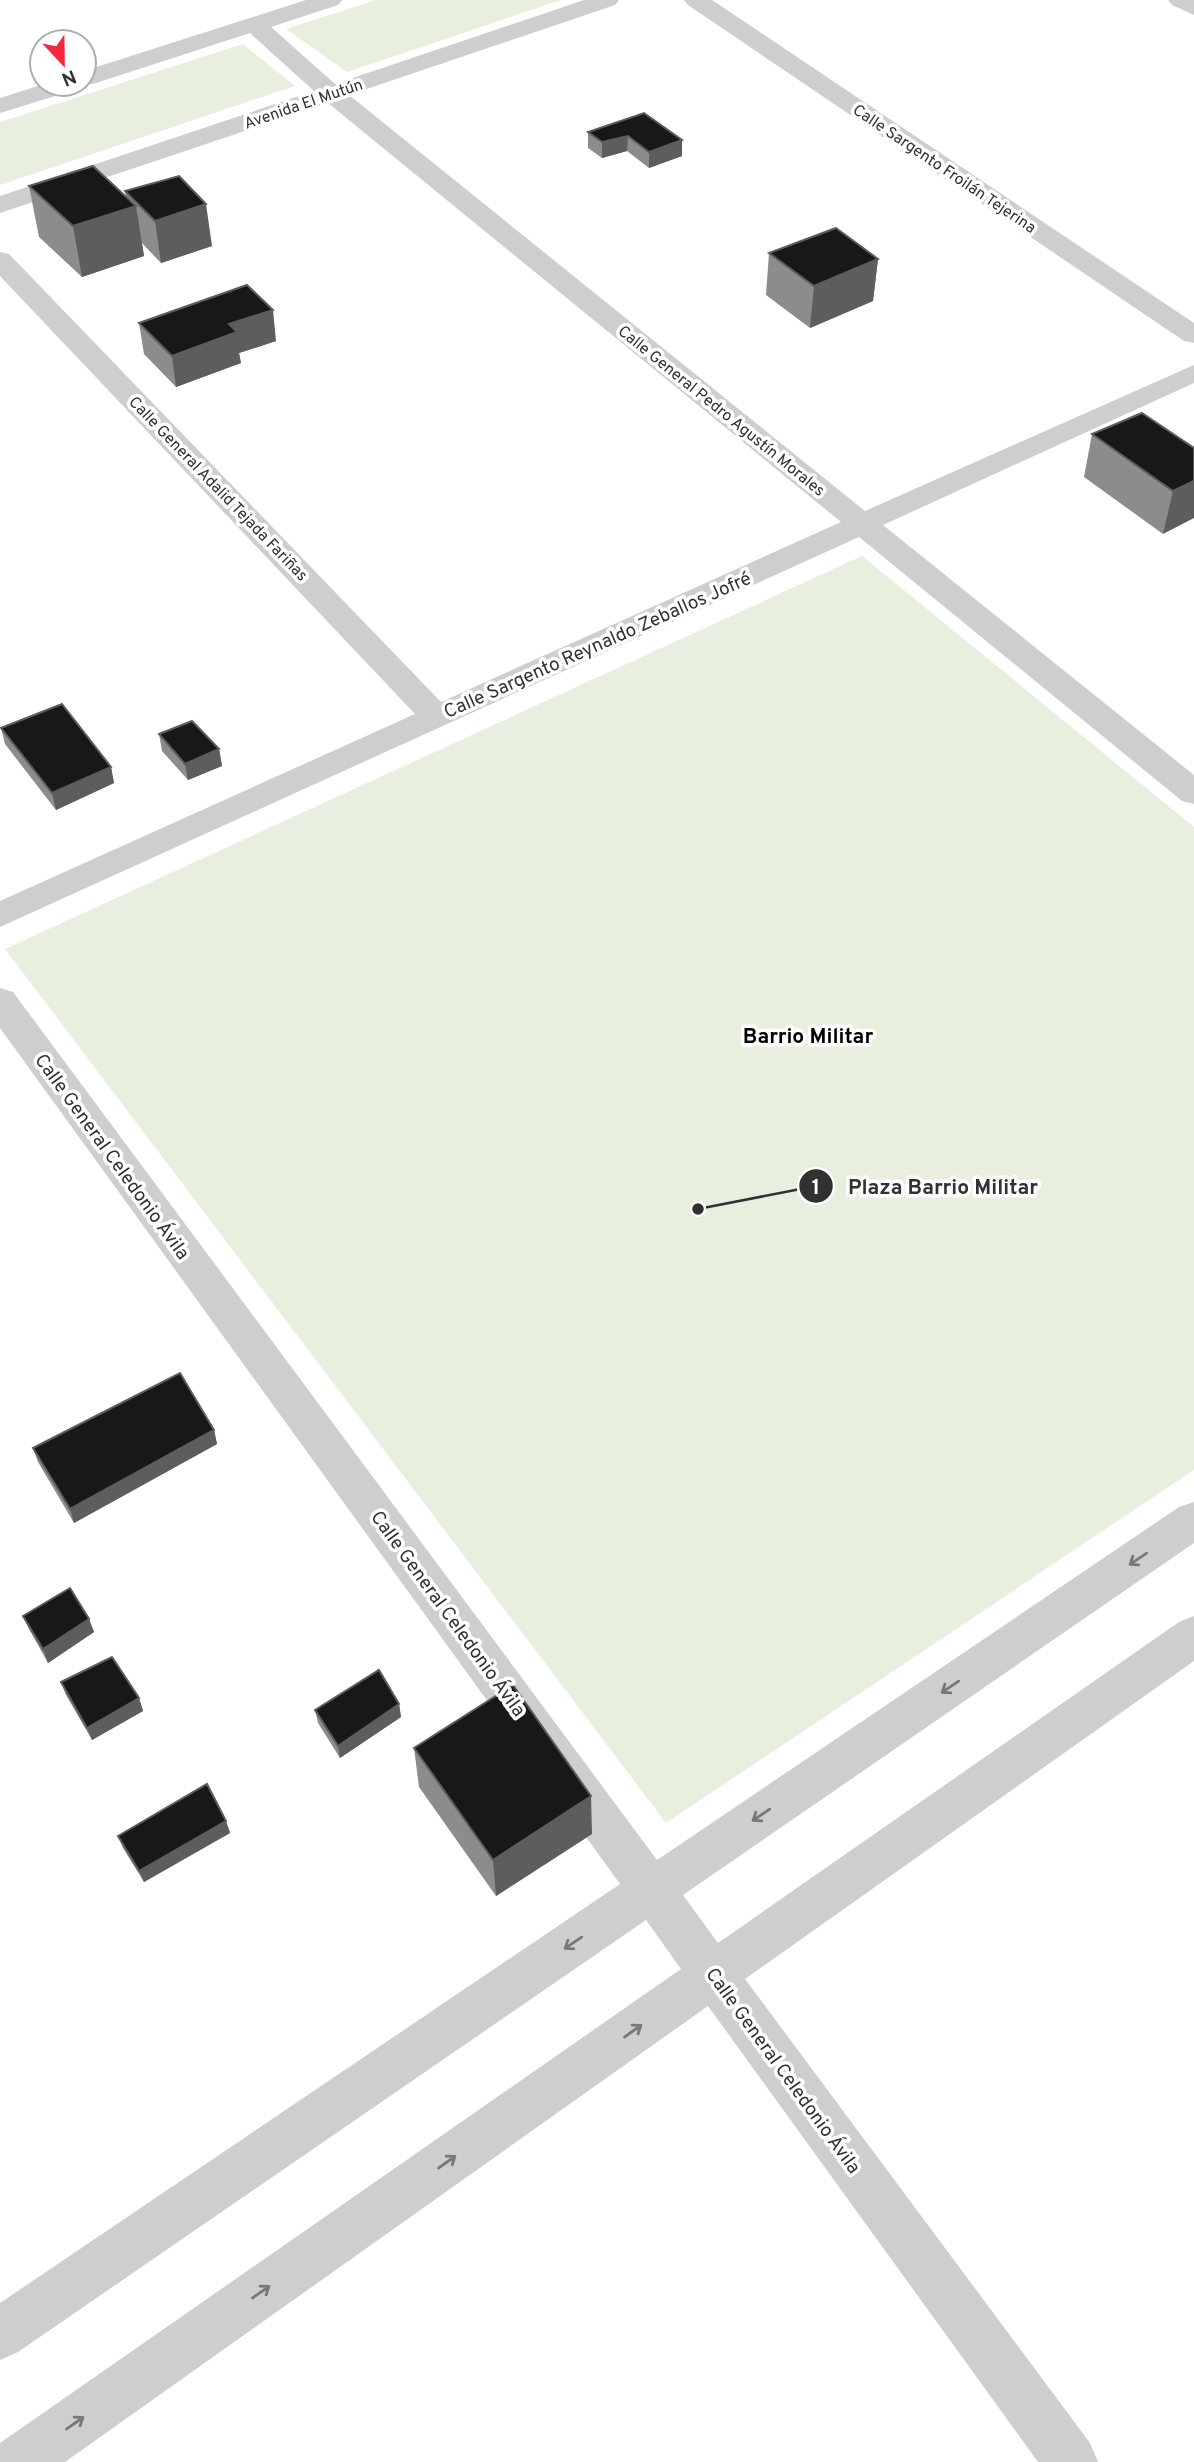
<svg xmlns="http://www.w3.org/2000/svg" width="1194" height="2462" viewBox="0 0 1194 2462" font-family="Overpass,sans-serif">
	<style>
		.green { fill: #e8efdf }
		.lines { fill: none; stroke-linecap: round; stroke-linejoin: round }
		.minor { fill: #cecece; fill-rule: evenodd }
		.wall { fill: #8c8c8c }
		.shaded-wall { fill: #5d5d5d }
		.building { fill: #181818; stroke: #5d5d5d; stroke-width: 2 }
		.oneway { stroke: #787878 }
		.labels { text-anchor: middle; stroke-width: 7; stroke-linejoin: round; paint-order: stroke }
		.far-street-label { font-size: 16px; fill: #313131; stroke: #fff }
		.street-label { font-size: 19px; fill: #313131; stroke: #fff }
		.neighbourhood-label { font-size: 21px; font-weight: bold; fill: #000; stroke: #fff }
		.leader { fill: none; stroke: #313131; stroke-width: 2.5 }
		.callout-dot { fill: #313131; stroke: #fff; stroke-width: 2.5 }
		.mark-label { font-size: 21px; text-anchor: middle; font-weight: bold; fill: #fff }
		.callout-label { font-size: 21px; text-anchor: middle; font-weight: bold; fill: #313131; stroke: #fff; stroke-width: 7; stroke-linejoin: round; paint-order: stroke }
	</style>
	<rect width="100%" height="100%" fill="#fff"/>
	<path class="green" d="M376,0H561L347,72L286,29Z
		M243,44L295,86L0,185V122Z
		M862,556L1194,827V1470L666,1823L5,949Z"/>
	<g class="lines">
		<path class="minor" d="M306,0H342L338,5L271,27L335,84L584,0H619L615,5L349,95L865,511L1194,365V383L883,525L1194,775V804L1182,801L859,537L0,927V901L415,714L0,276V252L9,254L441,702L841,522L328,103L0,213V196L314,91L250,33L93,84L80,85L78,89L0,113V98L44,84H84V71Z
			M684,0H712L1194,323V343L1184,341L688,5Z
			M1168,0H1194V15L1172,5Z
			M0,988L13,992L657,1860L1179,1507L1194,1502V1543L683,1895L718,1943L1179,1622L1194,1616V1661L745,1979L1090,2443L1098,2462H1038L708,2006L65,2462H0V2443L681,1969L646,1920L18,2352L0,2360V2303L620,1884L0,1028Z"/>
	</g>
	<path class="wall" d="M588,132L682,140V156L649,168L627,151L602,158L588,148Z
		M29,186L126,196L125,191L212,246L161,263L142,243L144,256L82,277L39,237Z
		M769,253L878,259L873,301L810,328L766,295Z
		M139,323L276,341L239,353L241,363L176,387L144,354Z
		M1092,434L1194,448L1163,534L1084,477Z
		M1,728L111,767L114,783L56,810L5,744Z
		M159,734L219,749L222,766L188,780L162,751Z
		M214,1430L217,1444L74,1523L38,1462L33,1448Z
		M23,1616L89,1619L94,1632L48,1663L29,1629Z
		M61,1682L139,1698L143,1711L92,1740L66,1695Z
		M399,1704L401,1717L340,1758L318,1723L315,1710Z
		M414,1748L592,1834L496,1896L419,1787Z
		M226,1821L230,1833L144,1882L123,1848L118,1836Z"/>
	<path class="shaded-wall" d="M628,136L627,151L602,158V142Z
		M682,140V156L649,168V152Z
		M206,204L212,246L161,263L155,221Z
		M136,206L144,256L82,277L73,226Z
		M878,259L873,301L810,328L814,286Z
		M273,310L276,341L239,353L241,363L176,387L172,356L229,324Z
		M1194,481V518L1163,534L1173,491Z
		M219,749L222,766L188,780L185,764Z
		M111,767L114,783L56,810L52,793Z
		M214,1430L217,1444L74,1523L70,1509Z
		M89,1619L94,1632L48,1663L43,1649Z
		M139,1698L143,1711L92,1740L87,1728Z
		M399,1704L401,1717L340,1758L338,1746Z
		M591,1796L592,1834L496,1896L493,1860Z
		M226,1821L230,1833L144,1882L139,1871Z"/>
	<path class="building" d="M644,113L682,140L649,152L628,136L602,142L588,132Z
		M93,166L136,206L73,226L29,186Z
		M179,176L206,204L155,221L125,191Z
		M836,228L878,259L814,286L769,253Z
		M247,285L273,310L229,324L237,332L172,356L139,323Z
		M1142,413L1194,448V481L1173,491L1092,434Z
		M62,704L111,767L52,793L1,728Z
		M192,721L219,749L185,764L159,734Z
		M180,1373L214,1430L70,1509L33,1448Z
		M70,1588L89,1619L43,1649L23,1616Z
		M112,1657L139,1698L87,1728L61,1682Z
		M379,1670L399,1704L338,1746L315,1710Z
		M513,1685L591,1796L493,1860L414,1748Z
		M207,1784L226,1821L139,1871L118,1836Z"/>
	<defs><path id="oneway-shaft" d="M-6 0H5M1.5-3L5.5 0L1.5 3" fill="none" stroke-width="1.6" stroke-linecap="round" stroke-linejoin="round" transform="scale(1.75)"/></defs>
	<g class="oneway">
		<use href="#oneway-shaft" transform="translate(1138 1559) rotate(146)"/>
		<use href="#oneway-shaft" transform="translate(950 1687) rotate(146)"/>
		<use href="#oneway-shaft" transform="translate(761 1815) rotate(146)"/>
		<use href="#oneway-shaft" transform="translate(573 1943) rotate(146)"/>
		<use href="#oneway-shaft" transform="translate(633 2031) rotate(-35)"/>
		<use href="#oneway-shaft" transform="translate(447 2162) rotate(-35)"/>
		<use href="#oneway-shaft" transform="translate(261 2292) rotate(-35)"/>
		<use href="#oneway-shaft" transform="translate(75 2423) rotate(-35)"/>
	</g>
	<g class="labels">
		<g class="far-street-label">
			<text transform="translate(303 103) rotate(-19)" y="6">Avenida El Mutún</text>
			<text transform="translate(945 168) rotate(34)" y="6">Calle Sargento Froilán Tejerina</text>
			<text transform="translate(722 410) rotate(39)" y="6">Calle General Pedro Agustín Morales</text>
			<text transform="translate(219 488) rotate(46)" y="6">Calle General Adalid Tejada Fariñas</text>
		</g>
		<g class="street-label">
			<text transform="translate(597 644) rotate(-24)" y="7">Calle Sargento Reynaldo Zeballos Jofré</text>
			<text transform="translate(113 1156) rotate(54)" y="7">Calle General Celedonio Ávila</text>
			<text transform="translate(449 1613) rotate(54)" y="7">Calle General Celedonio Ávila</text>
			<text transform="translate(784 2070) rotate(54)" y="7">Calle General Celedonio Ávila</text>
		</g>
		<g class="neighbourhood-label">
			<text x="808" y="1043">Barrio Militar</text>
		</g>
	</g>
	<path class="leader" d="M698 1209L816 1186"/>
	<g class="callout-dot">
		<circle cx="698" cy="1209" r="7"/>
		<circle cx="816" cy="1186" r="18"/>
	</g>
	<g class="mark-label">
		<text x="816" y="1194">1</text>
	</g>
	<g class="callout-label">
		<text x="943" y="1194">Plaza Barrio Militar</text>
	</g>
	<g transform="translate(63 63) rotate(158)"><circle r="33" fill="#ffffff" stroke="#adadad" stroke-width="2"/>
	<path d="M0-5L12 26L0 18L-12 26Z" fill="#f3293b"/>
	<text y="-10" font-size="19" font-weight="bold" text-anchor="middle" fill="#313131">N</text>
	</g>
</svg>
